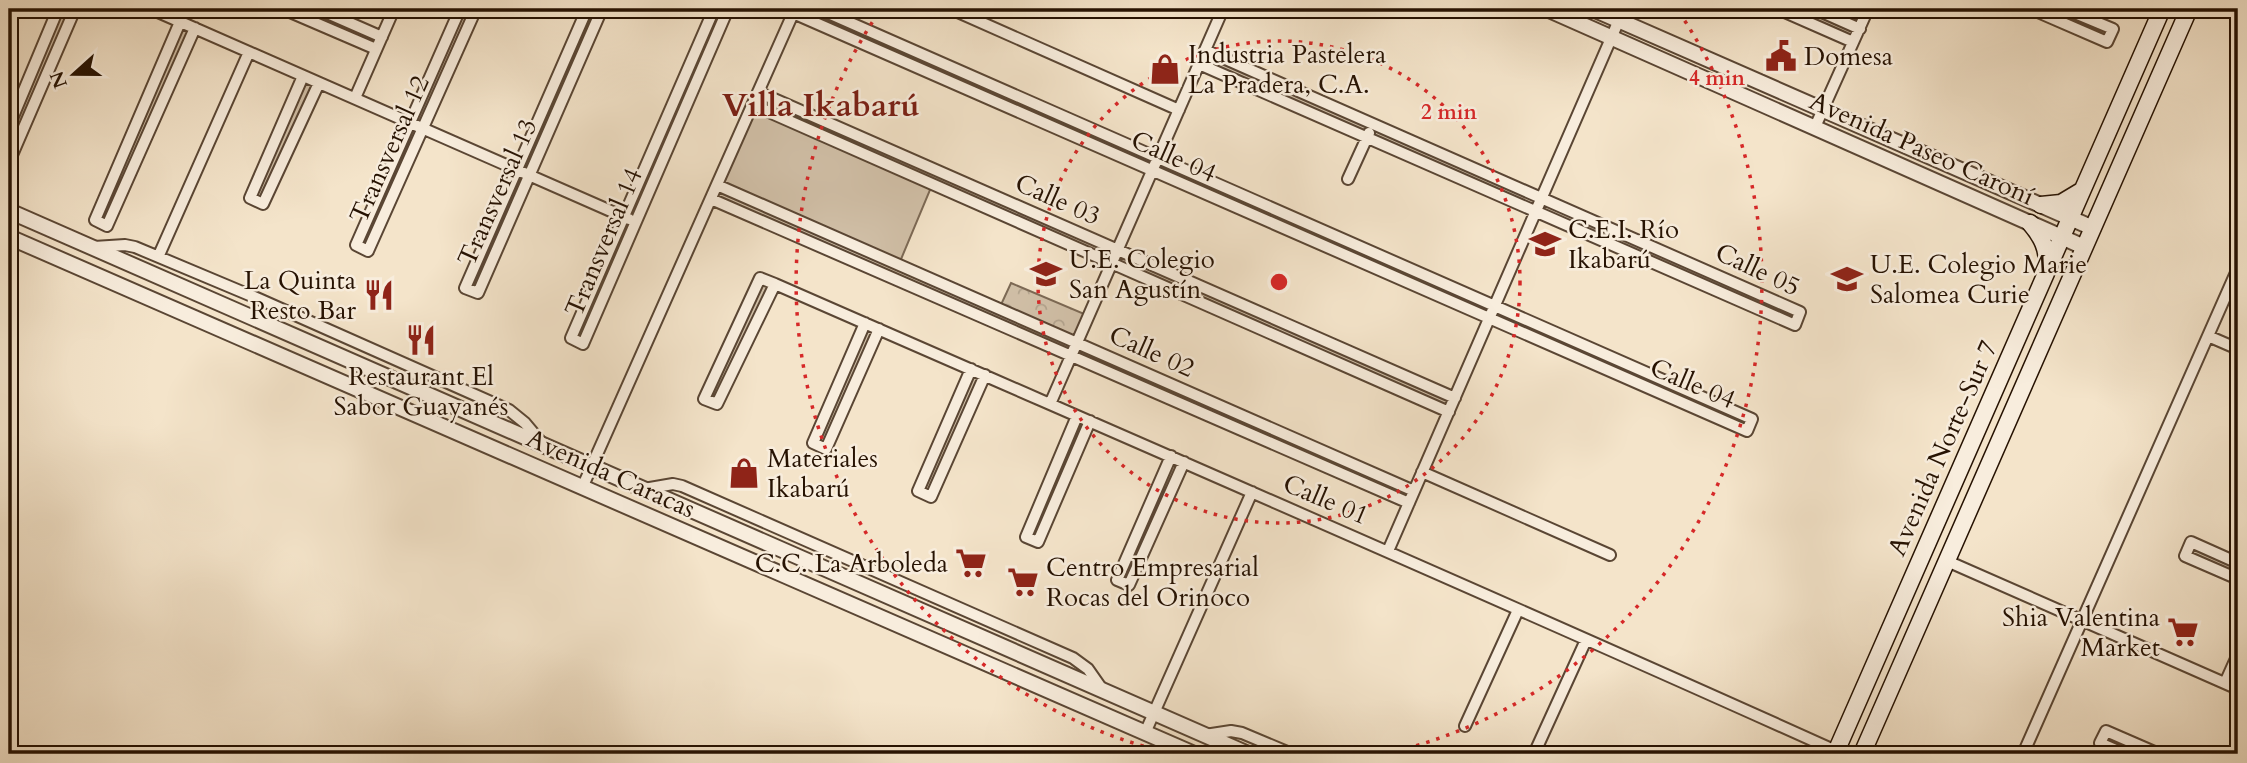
<svg xmlns="http://www.w3.org/2000/svg" width="2247" height="763" viewBox="0 0 2247 763" font-family="Cardo,serif">
	<style>
		.grass { fill: #d1c0a8; stroke: #7c6955; stroke-width: 2 }
		.park { fill: url(#park-crowns); stroke: #7c6955; stroke-width: 2 }
		.lines { fill: none; stroke-linecap: round; stroke-linejoin: round }
		.minor-casing { stroke: #5a4634; stroke-width: 14 }
		.tertiary-casing { stroke: #5a4634; stroke-width: 18 }
		.secondary-casing { stroke: #261202; stroke-width: 19 }
		.minor { stroke: #f8eddd; stroke-width: 10 }
		.tertiary { stroke: #f8eddd; stroke-width: 14 }
		.secondary { stroke: #f8eddd; stroke-width: 16 }
		.ring { fill: none; stroke: #d62828; stroke-width: 3.5; stroke-dasharray: 3.5 7 }
		.labels { text-anchor: middle; stroke-width: 5; stroke-linejoin: round; paint-order: stroke }
		.poi-label { font-size: 26px; fill: #261202; stroke: #f8eddd; text-anchor: start }
		.street-label { font-size: 26px; fill: #261202; stroke: #f8eddd }
		.district-label { font-size: 33px; font-weight: bold; fill: #7a1f14; stroke: #f8eddd }
		.centre { fill: #d62828; stroke: #f8eddd; stroke-width: 3.5 }
		.ring-label { font-size: 21px; text-anchor: middle; font-weight: bold; fill: #d62828; stroke: #f8eddd; stroke-width: 5; stroke-linejoin: round; paint-order: stroke }
	</style>
	<defs>
		<pattern id="park-crowns" width="20" height="18" patternUnits="userSpaceOnUse" patternTransform="scale(1.75)"><rect width="20" height="18" fill="#d1c0a8"/><path d="M2 6a3 3 0 1 1 6 0M12 15a3 3 0 1 1 6 0" fill="none" stroke="#b3a48f"/></pattern>
	</defs>
	<rect width="100%" height="100%" fill="#f4e4ca"/>
	<filter id="stains"><feTurbulence type="fractalNoise" baseFrequency=".00286" numOctaves="4"/><feColorMatrix values="0 0 0 0 .2 0 0 0 0 .09 0 0 0 0 .02 0 0 0 .5 -.17"/></filter>
	<radialGradient id="worn" r=".72"><stop offset=".6" stop-color="#630" stop-opacity="0"/><stop offset="1" stop-color="#630" stop-opacity=".3"/></radialGradient>
	<path class="grass" d="M58,9H75L9,162V126Z
		M283,9H318L382,37L376,49Z
		M460,9H476L368,251L356,245Z
		M587,9H602L478,293L465,288Z
		M714,9H728L583,344L571,338Z
		M795,9H819L1752,419L1747,431Z
		M1778,9H1815L1860,29L1853,42Z
		M2031,9H2065L2113,29L2107,42Z
		M180,22L194,28L107,226L95,220Z
		M1205,50L1800,312L1795,325L1199,64Z
		M303,76L319,82L263,204L250,198Z
		M758,92L1454,399L1449,412L932,185L899,264L1415,491L1409,503L711,199Z
		M760,278L774,283L717,404L704,399Z
		M865,323L879,330L826,449L813,443Z
		M971,370L985,376L931,497L918,491Z
		M1077,416L1090,422L1038,542L1026,537Z
		M1171,457L1184,463L1129,585L1117,580Z
		M2191,542L2238,564V579L2185,556Z"/>
	<path class="park" d="M1011,283L1089,316L1077,343L999,309Z"/>
	<g class="lines">
		<defs>
			<path id="minor" d="M151,9L629,219
				M283,9L376,49
				M318,9L382,37
				M460,9L356,245L368,251L476,9
				M587,9L465,288L478,293L602,9
				M714,9L571,338L583,344L728,9
				M951,9L1179,110
				M1778,9L1853,42
				M1815,9L1860,29
				M2031,9L2107,42L2113,29L2065,9
				M2234,9L2238,10
				M793,13L1747,431L1752,419L819,9
				M180,22L95,220L107,226L195,28
				M1199,64L1795,325L1800,312L1205,50
				M303,76L250,198L263,204L319,83
				M758,92L1455,398
				M355,98L394,9
				M753,105L1449,412
				M9,126L58,9
				M1815,127L1868,9
				M9,162L75,9
				M1348,179L1369,133
				M717,185L1414,491
				M711,199L1409,503
				M94,247L125,245L135,247L259,299L509,410L525,423L541,442
				M159,255L249,52
				M775,284L717,404L704,399L760,278L775,284C1129,439 1484,592 1836,751
				M865,323L813,443L826,449L879,329
				M2208,336L2238,349
				M971,369L918,491L931,497L985,375
				M1050,404L1223,9
				M1077,416L1026,537L1038,542L1090,421
				M1171,456L1117,580L1129,585L1184,462
				M1422,472L1610,555
				M582,488L795,9
				M644,489L673,484L682,486L1073,658L1088,669L1102,689
				M1388,551L1619,20
				M1947,561L2238,689
				M2238,563L2191,542L2185,556L2238,579
				M2225,683L2238,654
				M1465,726L1518,610
				M1145,733L1252,492
				M1205,735L1231,731L1242,733L1292,754
				M1534,754L1586,640
				M2023,754L2238,268
				M2125,754L2100,743L2106,731L2159,754"/>
			<path id="tertiary" d="M1547,9L2084,247
				M1593,9L2093,228
				M9,211L1248,754
				M9,237L1194,754"/>
			<path id="secondary" d="M2041,205L2061,203L2081,191
				M2030,223C2042,237 2048,249 2047,268
				M1835,754L2162,9
				M1862,754L2189,9"/>
		</defs>
		<use href="#minor" class="minor-casing"/>
		<use href="#tertiary" class="tertiary-casing"/>
		<use href="#secondary" class="secondary-casing"/>
		<use href="#minor" class="minor"/>
		<use href="#tertiary" class="tertiary"/>
		<use href="#secondary" class="secondary"/>
	</g>
	<g class="ring">
		<circle cx="1279" cy="282" r="241"/>
		<path d="M1174 754A483 483 0 0 1 879 12M1679 12A483 483 0 0 1 1384 754"/>
	</g>
	<defs>
		<symbol id="civic-bare" viewBox="-9 -9 18 18"><path d="M-.6-6.5H3V-4.5H.6V-3L4-1V1h2V6H-6V1h2V-1L-.6-3ZM-1.2 2.5V6h2.4V2.5Z" fill="#8f2418" stroke="#f8eddd" stroke-width="2.5" paint-order="stroke"/></symbol>
		<symbol id="shop-bare" viewBox="-9 -9 18 18"><path d="M-5-2.5h2.3a2.7 3.5 0 0 1 5.4 0H5L5.5 6h-11ZM-1.5-2.5h3a1.5 2.3 0 0 0-3 0Z" fill="#8f2418" stroke="#f8eddd" stroke-width="2.5" paint-order="stroke"/></symbol>
		<symbol id="school-bare" viewBox="-9 -9 18 18"><path d="M0-5L7-2L0 1L-7-2ZM-4 1L0 2.5L4 1V4Q0 6-4 4Z" fill="#8f2418" stroke="#f8eddd" stroke-width="2.5" paint-order="stroke"/></symbol>
		<symbol id="restaurant-bare" viewBox="-9 -9 18 18"><path d="M-5-6h1v4h1v-4h1v4h1v-4h1v5L-1.5 .5V6h-2V.5L-5-1ZM5-6V6H3V1.5H1.5Q1.5-4 5-6Z" fill="#8f2418" stroke="#f8eddd" stroke-width="2.5" paint-order="stroke"/></symbol>
		<symbol id="supermarket-bare" viewBox="-9 -9 18 18"><path d="M-6-5.5h2.5l.6 2H6L4.5 2H-2.5L-4.4-4H-6ZM-1.5 3.2a1.3 1.3 0 1 0 .1 0ZM3 3.2a1.3 1.3 0 1 0 .1 0Z" fill="#8f2418" stroke="#f8eddd" stroke-width="2.5" paint-order="stroke"/></symbol>
	</defs>
	<g fill-rule="evenodd">
		<use href="#civic-bare" x="1759" y="34" width="44" height="44"/>
		<use href="#shop-bare" x="1143" y="47" width="44" height="44"/>
		<use href="#school-bare" x="1523" y="222" width="44" height="44"/>
		<use href="#school-bare" x="1024" y="252" width="44" height="44"/>
		<use href="#school-bare" x="1825" y="257" width="44" height="44"/>
		<use href="#restaurant-bare" x="357" y="273" width="44" height="44"/>
		<use href="#restaurant-bare" x="399" y="318" width="44" height="44"/>
		<use href="#shop-bare" x="722" y="451" width="44" height="44"/>
		<use href="#supermarket-bare" x="949" y="541" width="44" height="44"/>
		<use href="#supermarket-bare" x="1001" y="560" width="44" height="44"/>
		<use href="#supermarket-bare" x="2161" y="610" width="44" height="44"/>
	</g>
	<g class="labels">
		<g class="poi-label">
			<text x="1188" y="63">Industria Pastelera<tspan x="1188" dy="30">La Pradera, C.A.</tspan></text>
			<text x="1804" y="65">Domesa</text>
			<text x="1568" y="238">C.E.I. Río<tspan x="1568" dy="30">Ikabarú</tspan></text>
			<text x="1069" y="268">U.E. Colegio<tspan x="1069" dy="30">San Agustín</tspan></text>
			<text x="1870" y="273">U.E. Colegio Marie<tspan x="1870" dy="30">Salomea Curie</tspan></text>
			<text x="356" y="289" text-anchor="end">La Quinta<tspan x="356" dy="30">Resto Bar</tspan></text>
			<text x="421" y="385" text-anchor="middle">Restaurant El<tspan x="421" dy="30">Sabor Guayanés</tspan></text>
			<text x="767" y="467">Materiales<tspan x="767" dy="30">Ikabarú</tspan></text>
			<text x="948" y="572" text-anchor="end">C.C. La Arboleda</text>
			<text x="1046" y="576">Centro Empresarial<tspan x="1046" dy="30">Rocas del Orinoco</tspan></text>
			<text x="2160" y="626" text-anchor="end">Shia Valentina<tspan x="2160" dy="30">Market</tspan></text>
		</g>
		<g class="street-label">
			<text transform="translate(1922 148) rotate(24)" y="9">Avenida Paseo Caroní</text>
			<text transform="translate(389 149) rotate(-66)" y="9">Transversal 12</text>
			<text transform="translate(1174 156) rotate(24)" y="9">Calle 04</text>
			<text transform="translate(497 192) rotate(-66)" y="9">Transversal 13</text>
			<text transform="translate(1058 199) rotate(24)" y="9">Calle 03</text>
			<text transform="translate(603 242) rotate(-67)" y="9">Transversal 14</text>
			<text transform="translate(1758 269) rotate(25)" y="9">Calle 05</text>
			<text transform="translate(1152 351) rotate(24)" y="9">Calle 02</text>
			<text transform="translate(1693 383) rotate(23)" y="9">Calle 04</text>
			<text transform="translate(1942 448) rotate(-66)" y="9">Avenida Norte-Sur 7</text>
			<text transform="translate(611 473) rotate(24)" y="9">Avenida Caracas</text>
			<text transform="translate(1326 499) rotate(23)" y="9">Calle 01</text>
		</g>
		<g class="district-label">
			<text x="821" y="116">Villa Ikabarú</text>
		</g>
	</g>
	<circle cx="1279" cy="282" r="10" class="centre"/>
	<g class="ring-label">
		<text x="1717" y="85">4 min</text>
		<text x="1449" y="119">2 min</text>
	</g>
	<rect width="2247" height="763" fill="none" stroke="#f4e4ca" stroke-width="35"/>
	<rect x="10" y="10" width="2226" height="742" fill="none" stroke="#261202" stroke-width="3.5"/>
	<rect x="18" y="18" width="2212" height="728" fill="none" stroke="#261202" stroke-width="2"/>
	<g transform="translate(74 74) rotate(249)" stroke="#f8eddd" stroke-width="5" paint-order="stroke">
	<path d="M0-5L12 26L0 18L-12 26Z" fill="#261202"/>
	<text y="-10" font-size="19" font-weight="bold" text-anchor="middle" fill="#261202">N</text>
	</g>
	<rect width="100%" height="100%" filter="url(#stains)"/>
	<rect width="100%" height="100%" fill="url(#worn)"/>
</svg>
